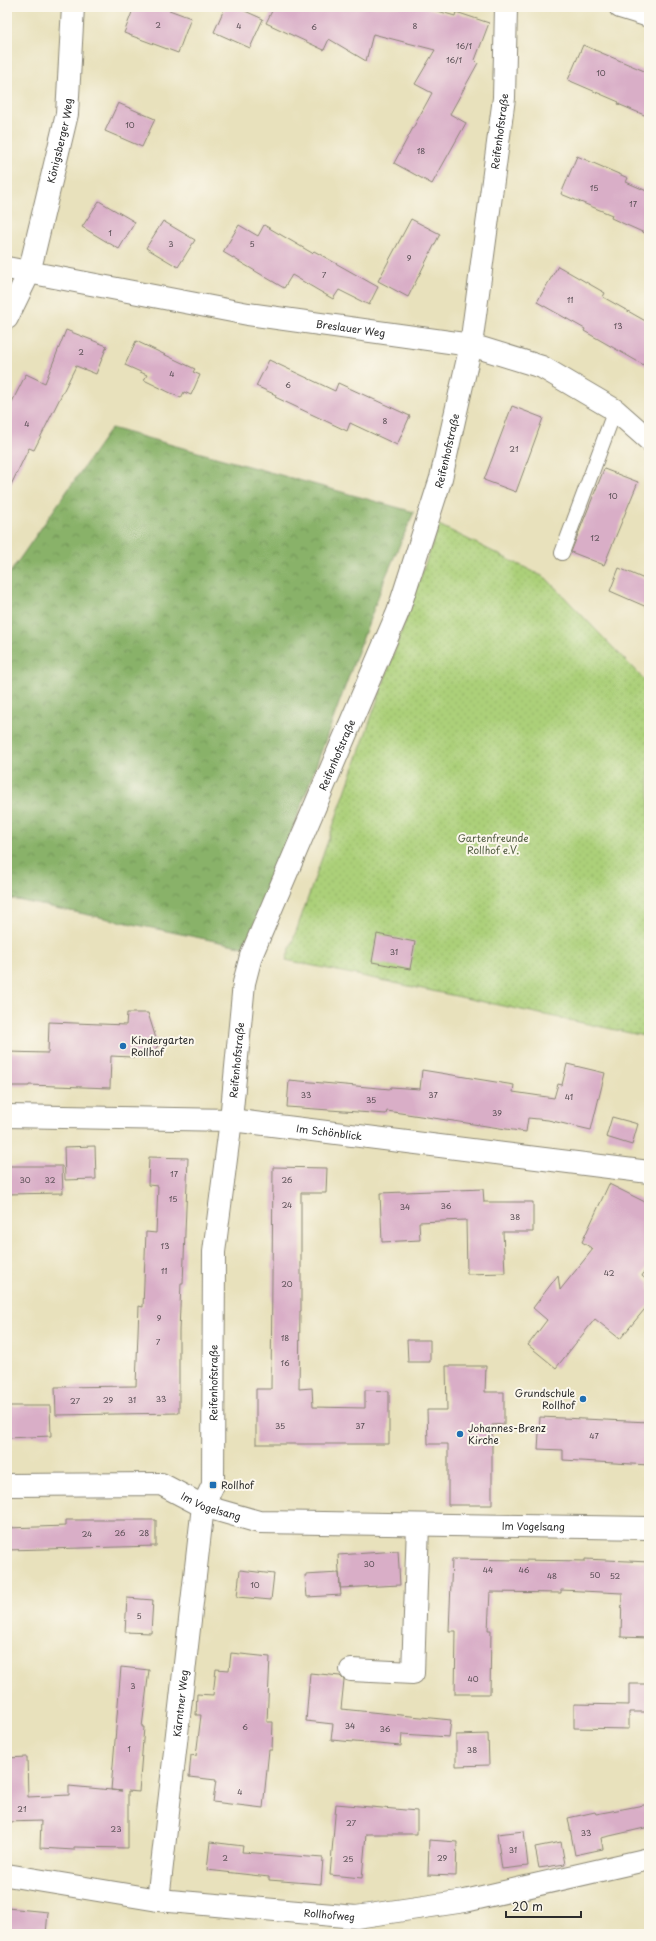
<svg xmlns="http://www.w3.org/2000/svg" width="656" height="1941" viewBox="0 0 656 1941" font-family="'Playpen Sans',sans-serif">
	<style>
		.green { fill: url(#green-dots); stroke: #6c7e52 }
		.forest { fill: url(#forest-crowns); stroke: #5a6e4a }
		.building { fill: #d9aec7 }
		.lines { fill: none; stroke-linecap: round; stroke-linejoin: round }
		.service-casing { stroke: #8a8674; stroke-width: 16 }
		.minor-casing { stroke: #8a8674; stroke-width: 24 }
		.service { stroke: #fff; stroke-width: 14 }
		.minor { stroke: #fff; stroke-width: 22 }
		.poi-dot { fill: #1f6fb2; stroke: #fbf7ec; stroke-width: 1.5 }
		.labels { text-anchor: middle; stroke-width: 4; stroke-linejoin: round; paint-order: stroke }
		.number-label { font-size: 8px; fill: #564c52 }
		.street-label { font-size: 10px; fill: #2b2b2b; stroke: #fbf7ec }
		.park-label { font-size: 10px; fill: #525d42; stroke: #fbf7ec }
		.poi-label { font-size: 10px; fill: #2b2b2b; stroke: #fbf7ec; text-anchor: start }
	</style>
	<defs>
		<pattern id="green-dots" width="8" height="8" patternUnits="userSpaceOnUse"><rect width="8" height="8" fill="#acd079"/><path d="M2 2h.1M6 6h.1" fill="none" stroke="#94b369" stroke-width="1.8" stroke-linecap="round"/></pattern>
		<pattern id="forest-crowns" width="20" height="18" patternUnits="userSpaceOnUse"><rect width="20" height="18" fill="#89b269"/><path d="M2 6a3 3 0 1 1 6 0M12 15a3 3 0 1 1 6 0" fill="none" stroke="#709157"/></pattern>
	</defs>
	<rect width="100%" height="100%" fill="#fbf7ec"/>
	<filter id="ink" filterUnits="userSpaceOnUse"><feTurbulence type="fractalNoise" baseFrequency=".025" numOctaves="2"/><feDisplacementMap in="SourceGraphic" scale="8" xChannelSelector="R" yChannelSelector="G"/><feConvolveMatrix kernelMatrix="1 2 1 2 8 2 1 2 1" color-interpolation-filters="sRGB"/></filter>
	<filter id="wash" filterUnits="userSpaceOnUse"><feTurbulence type="fractalNoise" baseFrequency=".012" numOctaves="4" result="noise"/><feDisplacementMap in="SourceGraphic" scale="16" xChannelSelector="R" yChannelSelector="G"/><feGaussianBlur stdDeviation="0.9" result="paint"/><feColorMatrix in="noise" values="0 0 0 0 0 0 0 0 0 0 0 0 0 0 0 0 0 1.4 0 .05"/><feComposite in="paint" operator="in"/></filter>
	<g filter="url(#wash)">
		<rect width="100%" height="100%" fill="#e8e1bc"/>
		<path class="green" d="M439,525L546,578L649,685V1037L286,960Z"/>
		<path class="forest" d="M111,428L414,512L385,578L249,948L7,898V577Z"/>
		<g id="blocks">
			<path class="building" d="M134,7H161L191,18L178,53L124,33Z
				M225,7H236L263,19L250,48L214,32Z
				M274,7H424L455,16L456,12L489,23L475,60L478,63L450,114L466,123L432,184L394,163L432,93L415,84L435,50L373,34L366,61L329,39L324,50L266,23Z
				M583,45L649,73V117L618,104L619,102L568,80Z
				M118,103L155,119L142,147L105,131Z
				M577,156L628,178L626,182L649,192V235L611,218L612,215L561,194Z
				M99,201L135,222L119,249L82,227Z
				M411,219L440,234L408,297L378,281Z
				M163,221L195,240L178,267L146,248Z
				M239,225L258,236L264,225L312,253L314,251L378,287L369,305L339,290L333,299L292,275L284,288L223,252Z
				M558,266L605,293L603,297L649,323V368L584,331L585,329L537,302Z
				M66,330L107,346L96,374L76,366L34,450L29,448L7,493V412L26,374L45,383Z
				M136,341L195,369L193,372L200,375L191,395L184,392L181,398L144,380L147,375L125,365Z
				M269,360L335,391L338,383L410,416L397,445L350,423L347,431L275,397L276,395L256,386Z
				M512,406L543,418L516,492L484,480Z
				M604,469L638,482L604,565L571,552Z
				M619,568L649,581V608L610,591Z
				M377,934L415,942L410,969L372,962Z
				M127,1013H148L158,1045L151,1058L111,1056L110,1088L29,1085V1086H7V1052L48,1053L49,1022L126,1025Z
				M567,1064L605,1073L591,1130L548,1120L528,1118L526,1132L387,1111L386,1114L287,1107L289,1080L390,1089L391,1087L420,1089L422,1070L514,1085L513,1092L554,1098L558,1084L562,1085Z
				M612,1117L638,1124L632,1145L606,1137Z
				M95,1146L96,1179L65,1180L64,1147Z
				M149,1157L188,1158L183,1283H181L179,1331V1413L56,1415L55,1387L136,1386L139,1306L143,1307L146,1232L156,1233L158,1186L148,1185Z
				M7,1166H62L63,1193L7,1194Z
				M273,1167L327,1168L326,1193H301V1311H300L299,1389L312,1388L313,1407L365,1408V1390L389,1391V1444H256V1389H271Z
				M609,1184L649,1204V1264L642,1276L649,1282V1304L620,1339L595,1319L556,1368L528,1345L547,1320L533,1308L558,1275L560,1290L593,1249L582,1242Z
				M483,1189L484,1202H533V1232H503L505,1273L467,1274L466,1220L419,1222L420,1240L382,1242L380,1193Z
				M407,1340H430V1362H408Z
				M446,1366H486L485,1392H504V1424L492,1425V1505H448V1444H428L427,1410H447Z
				M7,1406H50L51,1436L7,1438Z
				M540,1417L649,1422V1465L563,1460V1450L538,1449Z
				M66,1520H156V1546L7,1550V1528L66,1526Z
				M398,1551L400,1585L340,1588L338,1555Z
				M452,1559L585,1561V1559L649,1562L648,1638L621,1637L622,1593L561,1590V1593L490,1592L488,1630H491L490,1694H455L456,1631H449Z
				M240,1570L274,1574L271,1600L237,1597Z
				M339,1573L341,1595L307,1597L305,1575Z
				M127,1598L153,1600L151,1633L125,1632Z
				M231,1653L270,1657L267,1722H273L272,1750H269L263,1808L213,1802L216,1780L189,1777L191,1755L196,1756L201,1715H196L197,1694L213,1695L216,1669L229,1670Z
				M121,1667L149,1670L142,1727H144L139,1792L128,1791V1848L74,1847V1850L40,1848L41,1821L7,1822V1758L27,1757L28,1797L69,1795V1786L122,1791L111,1790Z
				M310,1673L340,1676L344,1680L341,1709L451,1720L449,1737L402,1734L401,1746L331,1740L333,1724L306,1721Z
				M629,1684H649V1712H629V1729L574,1728V1704L629,1705Z
				M488,1734L489,1765L456,1766V1735Z
				M336,1804L417,1811V1834H366L362,1878L330,1875Z
				M649,1804V1827L601,1838L603,1849L575,1855L568,1818L595,1812L596,1814Z
				M524,1831L528,1866L502,1869L497,1834Z
				M429,1840L457,1842L456,1876L428,1875Z
				M210,1842L243,1846L242,1852L323,1858L321,1884L269,1880V1877L207,1870Z
				M561,1842L565,1864L539,1868L535,1847Z
				M7,1908L48,1912L46,1934H7Z"/>
		</g>
	</g>
	<g filter="url(#ink)">
		<use href="#blocks" fill-opacity="0" stroke="#8a8674" stroke-width="1"/>
		<g class="lines">
			<defs>
				<path id="service" d="M562,553L615,410"/>
				<g id="minor">
					<path d="M620,7L649,16"/>
					<path id="s1" d="M7,268L248,314L471,345L542,367L615,410L649,440"/>
					<path id="s2" d="M7,318L29,273L67,114L73,7"/>
					<path id="s3" d="M7,1116L231,1120L649,1172"/>
					<path id="s4" d="M7,1485L161,1484L203,1506L259,1522L649,1528"/>
					<path d="M351,1670L413,1673L418,1525"/>
					<path id="s5" d="M7,1875L158,1900L356,1917L465,1901L649,1859"/>
					<path id="s6" d="M158,1900L203,1506L213,1485L214,1252L231,1120L244,983L251,956L398,612L441,478L471,345L504,98L506,7"/>
				</g>
			</defs>
			<use href="#service" class="service-casing"/>
			<use href="#minor" class="minor-casing"/>
			<use href="#service" class="service"/>
			<use href="#minor" class="minor"/>
		</g>
	</g>
	<g class="poi-dot">
		<circle cx="123" cy="1046" r="4"/>
		<circle cx="583" cy="1399" r="4"/>
		<circle cx="460" cy="1434" r="4"/>
		<rect x="209" y="1481" width="8" height="8" rx="2"/>
	</g>
	<g class="labels">
		<g class="number-label">
			<text x="158" y="28">2</text>
			<text x="239" y="29">4</text>
			<text x="415" y="29">8</text>
			<text x="314" y="30">6</text>
			<text x="464" y="49">16/1</text>
			<text x="454" y="63">16/1</text>
			<text x="601" y="76">10</text>
			<text x="130" y="128">10</text>
			<text x="421" y="154">18</text>
			<text x="594" y="191">15</text>
			<text x="633" y="207">17</text>
			<text x="110" y="236">1</text>
			<text x="171" y="247">3</text>
			<text x="252" y="247">5</text>
			<text x="409" y="261">9</text>
			<text x="324" y="278">7</text>
			<text x="570" y="303">11</text>
			<text x="618" y="329">13</text>
			<text x="81" y="355">2</text>
			<text x="172" y="377">4</text>
			<text x="288" y="388">6</text>
			<text x="385" y="424">8</text>
			<text x="27" y="427">4</text>
			<text x="514" y="452">21</text>
			<text x="613" y="499">10</text>
			<text x="595" y="541">12</text>
			<text x="394" y="955">31</text>
			<text x="306" y="1098">33</text>
			<text x="433" y="1098">37</text>
			<text x="569" y="1100">41</text>
			<text x="371" y="1103">35</text>
			<text x="497" y="1116">39</text>
			<text x="174" y="1177">17</text>
			<text x="25" y="1183">30</text>
			<text x="50" y="1183">32</text>
			<text x="287" y="1183">26</text>
			<text x="173" y="1202">15</text>
			<text x="287" y="1208">24</text>
			<text x="446" y="1209">36</text>
			<text x="405" y="1210">34</text>
			<text x="515" y="1220">38</text>
			<text x="165" y="1249">13</text>
			<text x="164" y="1274">11</text>
			<text x="609" y="1276">42</text>
			<text x="287" y="1287">20</text>
			<text x="159" y="1321">9</text>
			<text x="285" y="1341">18</text>
			<text x="158" y="1345">7</text>
			<text x="285" y="1366">16</text>
			<text x="161" y="1402">33</text>
			<text x="108" y="1403">29</text>
			<text x="132" y="1403">31</text>
			<text x="75" y="1404">27</text>
			<text x="280" y="1429">35</text>
			<text x="360" y="1429">37</text>
			<text x="594" y="1439">47</text>
			<text x="120" y="1536">26</text>
			<text x="144" y="1536">28</text>
			<text x="87" y="1537">24</text>
			<text x="369" y="1567">30</text>
			<text x="488" y="1573">44</text>
			<text x="524" y="1573">46</text>
			<text x="595" y="1578">50</text>
			<text x="552" y="1579">48</text>
			<text x="615" y="1579">52</text>
			<text x="255" y="1588">10</text>
			<text x="139" y="1619">5</text>
			<text x="473" y="1682">40</text>
			<text x="133" y="1689">3</text>
			<text x="350" y="1729">34</text>
			<text x="245" y="1730">6</text>
			<text x="385" y="1732">36</text>
			<text x="129" y="1752">1</text>
			<text x="472" y="1753">38</text>
			<text x="240" y="1795">4</text>
			<text x="22" y="1812">21</text>
			<text x="351" y="1826">27</text>
			<text x="116" y="1832">23</text>
			<text x="586" y="1836">33</text>
			<text x="513" y="1853">31</text>
			<text x="225" y="1861">2</text>
			<text x="442" y="1861">29</text>
			<text x="348" y="1862">25</text>
		</g>
		<g class="street-label">
			<text dy="4" stroke="none"><textPath href="#s6" startOffset="1818">Reifenhofstraße</textPath></text>
			<text dy="4" stroke="none"><textPath href="#s2" startOffset="186">Königsberger Weg</textPath></text>
			<text dy="4" stroke="none"><textPath href="#s1" startOffset="349">Breslauer Weg</textPath></text>
			<text dy="4" stroke="none"><textPath href="#s6" startOffset="1494">Reifenhofstraße</textPath></text>
			<text dy="4" stroke="none"><textPath href="#s6" startOffset="1170">Reifenhofstraße</textPath></text>
			<text dy="4" stroke="none"><textPath href="#s6" startOffset="846">Reifenhofstraße</textPath></text>
			<text dy="4" stroke="none"><textPath href="#s3" startOffset="323">Im Schönblick</textPath></text>
			<text dy="4" stroke="none"><textPath href="#s6" startOffset="522">Reifenhofstraße</textPath></text>
			<text dy="4" stroke="none"><textPath href="#s4" startOffset="209">Im Vogelsang</textPath></text>
			<text dy="4" stroke="none"><textPath href="#s4" startOffset="534">Im Vogelsang</textPath></text>
			<text dy="4" stroke="none"><textPath href="#s6" startOffset="198">Kärntner Weg</textPath></text>
			<text dy="4" stroke="none"><textPath href="#s5" startOffset="325">Rollhofweg</textPath></text>
		</g>
		<g class="park-label">
			<text x="493" y="842">Gartenfreunde<tspan x="493" dy="12">Rollhof e.V.</tspan></text>
		</g>
		<g class="poi-label">
			<text x="131" y="1044">Kindergarten<tspan x="131" dy="12">Rollhof</tspan></text>
			<text x="575" y="1397" text-anchor="end">Grundschule<tspan x="575" dy="12">Rollhof</tspan></text>
			<text x="468" y="1432">Johannes-Brenz<tspan x="468" dy="12">Kirche</tspan></text>
			<text x="221" y="1489">Rollhof</text>
		</g>
	</g>
	<rect width="656" height="1941" fill="none" stroke="#fbf7ec" stroke-width="24"/>
	<path d="M506 1911v6h75v-6" fill="none" stroke="#2b2b2b" stroke-width="2"/>
	<text x="512" y="1911" font-size="12" fill="#2b2b2b" stroke="#fbf7ec" stroke-width="3" paint-order="stroke">20 m</text>
</svg>
